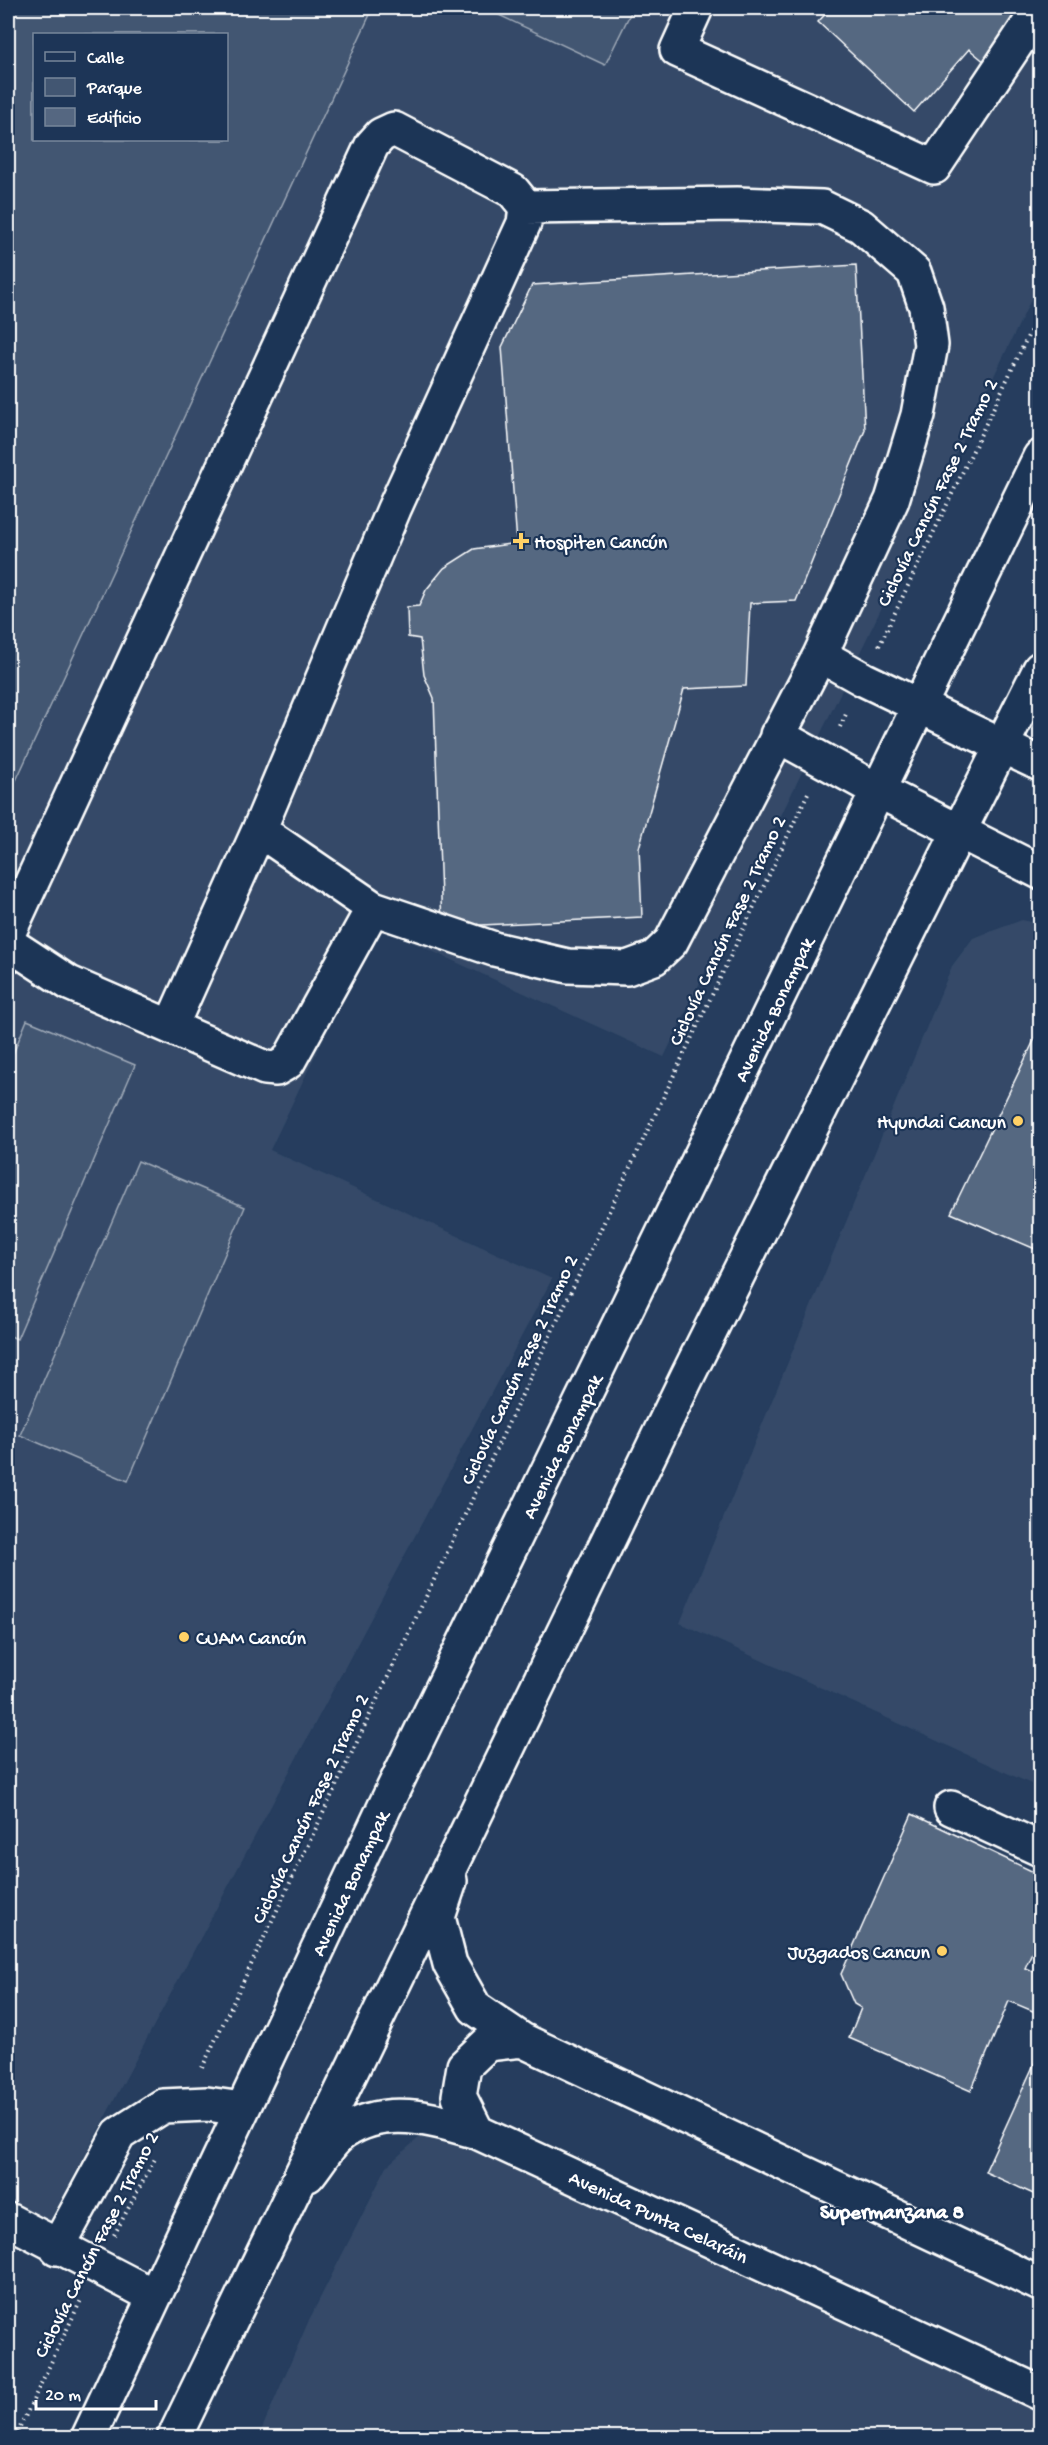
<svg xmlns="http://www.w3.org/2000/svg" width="1048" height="2445" viewBox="0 0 1048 2445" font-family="'Gochi Hand',sans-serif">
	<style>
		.built { fill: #344a68 }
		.green { fill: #425672; stroke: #a0aab8; stroke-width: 1.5; fill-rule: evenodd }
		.building { fill: #556781; stroke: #fff; stroke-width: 1.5 }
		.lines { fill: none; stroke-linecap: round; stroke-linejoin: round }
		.minor-casing { stroke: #fff; stroke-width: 38 }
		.major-casing { stroke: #fff; stroke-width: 38 }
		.path { stroke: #fff; stroke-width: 4; stroke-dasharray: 1.5 4.5; stroke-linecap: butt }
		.minor { stroke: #1d3557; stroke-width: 33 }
		.major { stroke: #1d3557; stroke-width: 33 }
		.poi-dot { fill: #ffd166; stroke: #1d3557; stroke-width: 2 }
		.labels { text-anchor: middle; stroke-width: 4.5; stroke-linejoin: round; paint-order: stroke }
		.street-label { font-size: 20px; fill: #fff; stroke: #1d3557 }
		.poi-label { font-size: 20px; fill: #fff; stroke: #1d3557; text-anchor: start }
		.neighbourhood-label { font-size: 21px; font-weight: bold; fill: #fff; stroke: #1d3557 }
	</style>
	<rect width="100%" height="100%" fill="#263d5e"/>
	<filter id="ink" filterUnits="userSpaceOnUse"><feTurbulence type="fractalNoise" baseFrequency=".0167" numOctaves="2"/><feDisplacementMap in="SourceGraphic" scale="12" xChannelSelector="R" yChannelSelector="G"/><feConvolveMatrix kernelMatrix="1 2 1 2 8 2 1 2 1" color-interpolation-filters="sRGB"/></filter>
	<g filter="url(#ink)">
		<path class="built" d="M373,8H484L605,65L633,8H1040V281L664,1057L377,926L270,1150L552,1279L32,2254L8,2242V801Z
			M1022,920L1040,924V1788L680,1623L952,966L973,938Z
			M423,2134L468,2138L1040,2414V2438H258L309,2320L387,2166Z"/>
		<path class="green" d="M8,8H373L8,798ZM226,34V140H34V34Z
			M484,8H633L605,65Z
			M27,1020L135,1065L17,1339L8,1335V1066Z
			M138,1161L245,1207L128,1481L20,1435Z"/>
		<path class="building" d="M831,8H1030L986,63L969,49L914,112L818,22Z
			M856,265L865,430L796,601L750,603L746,686L684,689L639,848L642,917L442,927L434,698L424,675L420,639L408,637L407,607L419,606L426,590L444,568L474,549L517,543L502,347L532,285Z
			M1040,1028V1251L951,1213Z
			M912,1814L1040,1875V1934L1025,1968L1040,1974V2014L1009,2001L971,2091L849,2038L861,2008L854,2004L841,1974Z
			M1040,2051V2197L985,2172Z"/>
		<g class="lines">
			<defs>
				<path id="minor" d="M696,8L677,50L934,167L1040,8
					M820,655L863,679L1040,764
					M777,735L879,791L1040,872
					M8,934L372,145L381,135L394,129L513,191L526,207L737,204L822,207L861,226L914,272L926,307L931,345L918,415L892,500L820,655L671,942L654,958L627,968L568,966L494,949L373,908L259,830
					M8,943L69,983L265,1068L276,1069L288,1062L373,908
					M171,1026L259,830L394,509L524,223L526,207
					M951,1808L1040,1849
					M450,1881L438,1917L450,1964L475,2008L522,2040L1040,2284
					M477,2132L459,2096L464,2066L487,2044L522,2040
					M308,2175C319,2162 330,2141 344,2132C386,2104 433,2119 477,2132L1040,2393
					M8,2220L154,2296
					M57,2248L119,2134L163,2106L207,2104L242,2109"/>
				<path id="major" d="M88,2438L386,1804L1040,457
					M174,2438L687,1377L1040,669"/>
			</defs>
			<use href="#minor" class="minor-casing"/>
			<use href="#major" class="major-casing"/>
			<path class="path" d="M879,646L1040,311
				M840,727L847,712
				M202,2068L808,793
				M114,2235L156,2157
				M15,2438L81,2300"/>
			<use href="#minor" class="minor"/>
			<use href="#major" class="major"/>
		</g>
	</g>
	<g class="poi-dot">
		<path d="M518 532h6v6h6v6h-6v6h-6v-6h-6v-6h6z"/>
		<circle cx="1018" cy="1121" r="6"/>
		<circle cx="184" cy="1637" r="6"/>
		<circle cx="942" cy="1951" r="6"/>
	</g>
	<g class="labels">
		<g class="street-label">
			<text transform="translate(936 492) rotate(-64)" y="7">Ciclovía Cancún Fase 2 Tramo 2</text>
			<text transform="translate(726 930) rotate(-65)" y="7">Ciclovía Cancún Fase 2 Tramo 2</text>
			<text transform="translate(773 1009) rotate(-64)" y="7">Avenida Bonampak</text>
			<text transform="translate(518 1369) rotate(-65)" y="7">Ciclovía Cancún Fase 2 Tramo 2</text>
			<text transform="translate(561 1446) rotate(-64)" y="7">Avenida Bonampak</text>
			<text transform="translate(309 1808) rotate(-65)" y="7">Ciclovía Cancún Fase 2 Tramo 2</text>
			<text transform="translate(349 1883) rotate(-65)" y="7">Avenida Bonampak</text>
			<text transform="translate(659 2216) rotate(25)" y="7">Avenida Punta Celaráin</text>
			<text transform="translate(95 2244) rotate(-63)" y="7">Ciclovía Cancún Fase 2 Tramo 2</text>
		</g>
		<g class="poi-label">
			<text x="534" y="548">Hospiten Cancún</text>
			<text x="1006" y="1128" text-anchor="end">Hyundai Cancun</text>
			<text x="196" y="1644">CUAM Cancún</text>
			<text x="930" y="1958" text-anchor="end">Juzgados Cancun</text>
		</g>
		<g class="neighbourhood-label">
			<text x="892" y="2218">Supermanzana 8</text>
		</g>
	</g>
	<rect width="1048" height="2445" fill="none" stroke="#1d3557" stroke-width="30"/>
	<rect x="15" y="15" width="1018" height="2415" fill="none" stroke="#fff" stroke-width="2" filter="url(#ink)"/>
	<rect x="33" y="33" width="195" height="108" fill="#1d3557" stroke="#77869a" stroke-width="1.5"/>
	<rect x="45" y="52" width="30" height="9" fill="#1d3557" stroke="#77869a" stroke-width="1.5"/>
	<text x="87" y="63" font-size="18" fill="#ffffff">Calle</text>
	<rect x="45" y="78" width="30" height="18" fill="#425672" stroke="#77869a" stroke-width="1.5"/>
	<text x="87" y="93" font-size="18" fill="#ffffff">Parque</text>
	<rect x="45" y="108" width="30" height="18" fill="#556781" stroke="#77869a" stroke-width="1.5"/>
	<text x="87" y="123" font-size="18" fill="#ffffff">Edificio</text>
	<path d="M36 2400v9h120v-9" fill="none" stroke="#ffffff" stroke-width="3"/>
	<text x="45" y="2400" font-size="18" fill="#ffffff" stroke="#1d3557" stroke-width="4.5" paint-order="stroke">20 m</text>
</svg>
